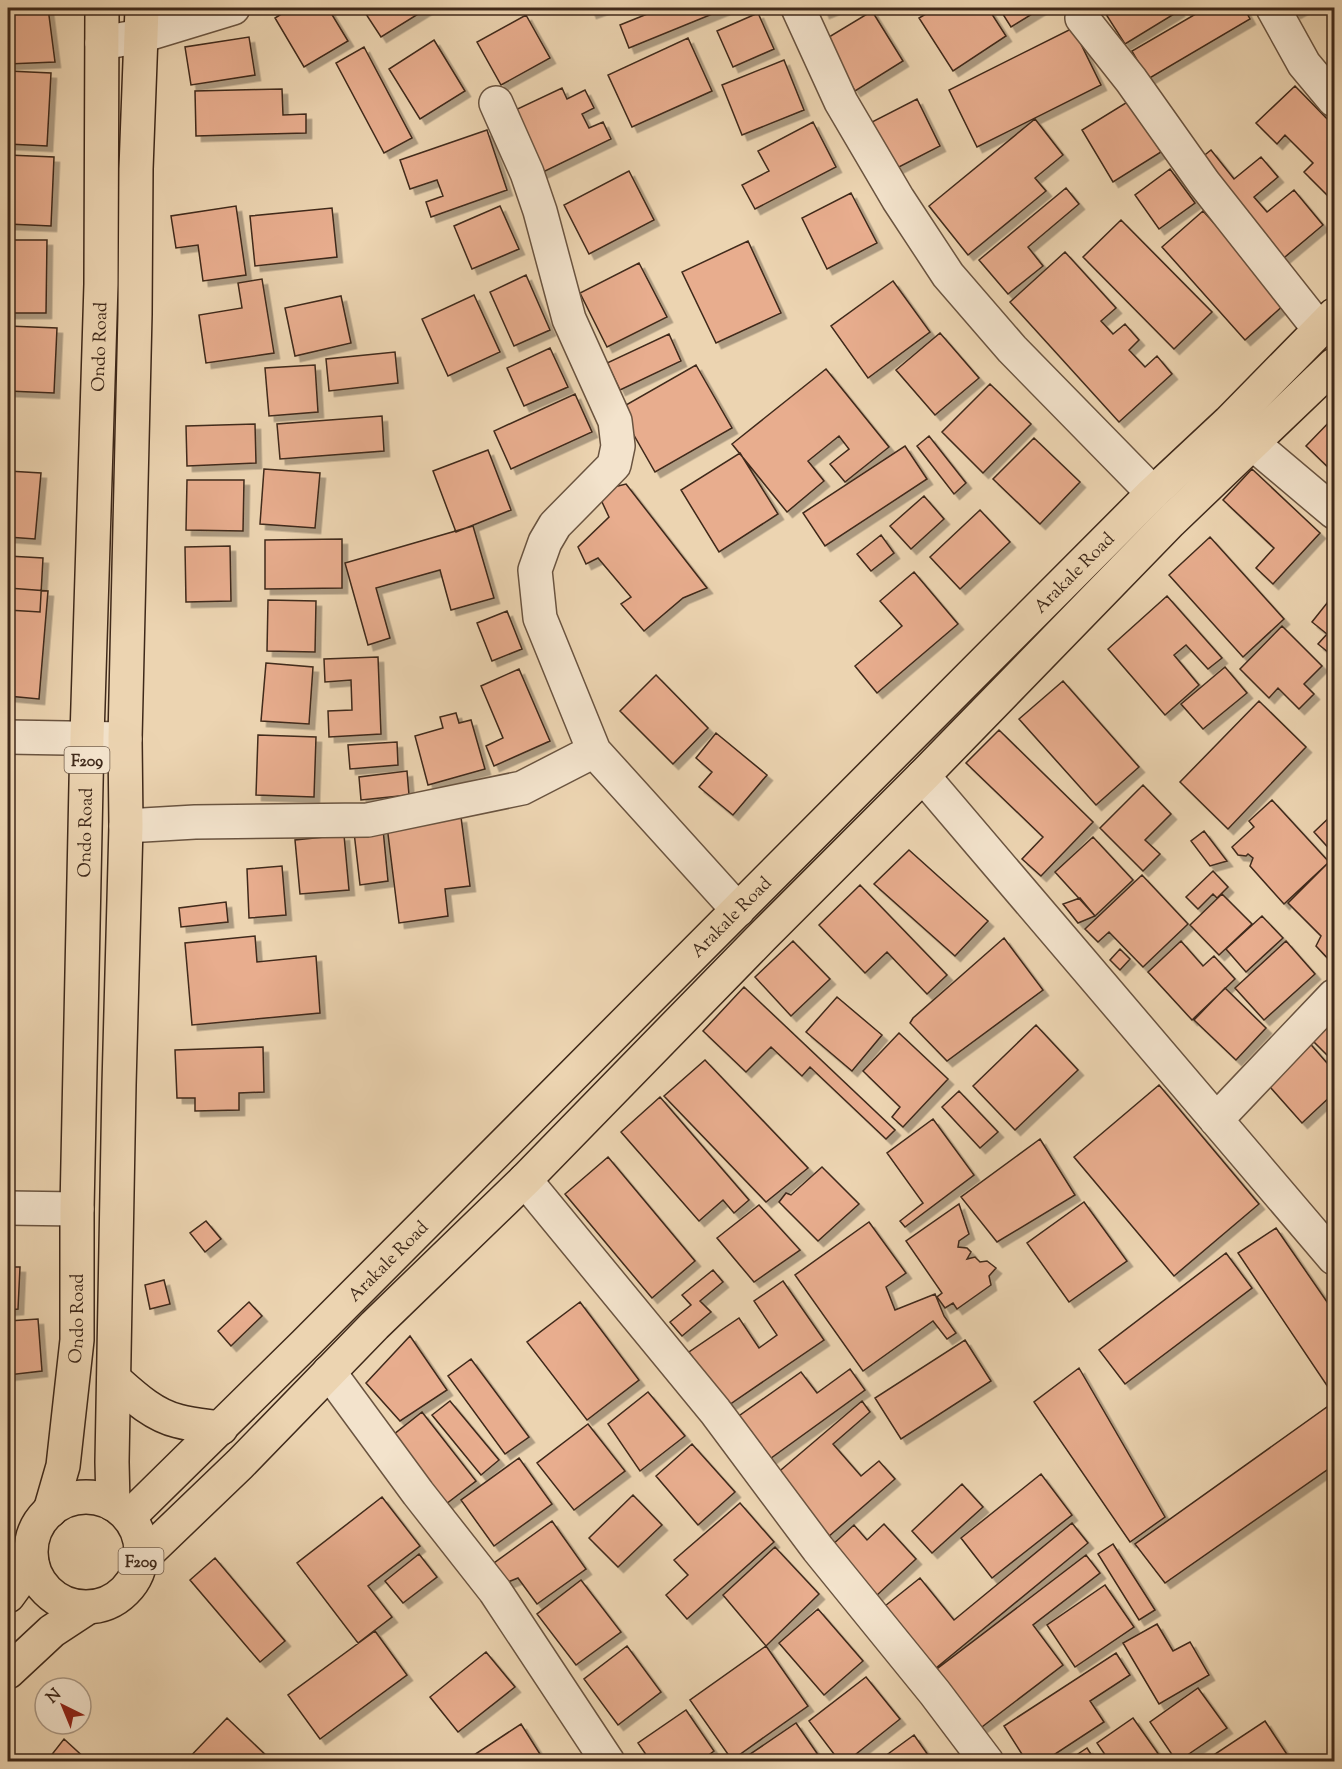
<svg xmlns="http://www.w3.org/2000/svg" width="1342" height="1769" viewBox="0 0 1342 1769" font-family="'Sorts Mill Goudy',serif">
	<style>
		.building { fill: #e8ad8e; stroke: #3f291a; stroke-width: 1.5; filter: url(#shadow) }
		.lines { fill: none; stroke-linecap: round; stroke-linejoin: round }
		.minor-casing { stroke: #6a5440; stroke-width: 36 }
		.major-casing { stroke: #3f291a; stroke-width: 36 }
		.minor { stroke: #f3e3cc; stroke-width: 33 }
		.major { stroke: #ecd4b1; stroke-width: 33 }
		.labels { text-anchor: middle; stroke-width: 6; stroke-linejoin: round; paint-order: stroke }
		.shield { fill: #f3e3cc; stroke: #75614f; stroke-width: 1.5 }
		.shield-label { font-size: 16px; font-weight: bold; fill: #3f291a }
		.street-label { font-size: 18px; fill: #3f291a; stroke: #f3e3cc }
	</style>
	<defs>
		<filter id="shadow"><feDropShadow dx="5.5" dy="5.5" stdDeviation="0" flood-color="#0004"/></filter>
	</defs>
	<rect width="100%" height="100%" fill="#ecd4b1"/>
	<filter id="stains"><feTurbulence type="fractalNoise" baseFrequency=".00333" numOctaves="4"/><feColorMatrix values="0 0 0 0 .2 0 0 0 0 .09 0 0 0 0 .02 0 0 0 .5 -.17"/></filter>
	<radialGradient id="worn" r=".72"><stop offset=".6" stop-color="#630" stop-opacity="0"/><stop offset="1" stop-color="#630" stop-opacity=".3"/></radialGradient>
	<path class="building" d="M8,8H48L55,62L8,64Z
		M291,8H328L348,41L304,67L275,18Z
		M362,8H428L381,37Z
		M589,8H605L591,13Z
		M662,8H727L629,48L620,25Z
		M822,8H836L824,13Z
		M936,8H988L1006,36L953,71L919,18Z
		M999,8H1042L1011,27Z
		M1102,8H1177L1179,11L1125,44Z
		M1206,8H1244L1250,19L1148,79L1132,51Z
		M1291,8H1304L1295,13Z
		M872,11L903,61L855,91L824,40Z
		M758,13L774,49L733,67L717,31Z
		M526,15L550,58L501,85L477,42Z
		M1073,28L1101,85L977,147L949,90Z
		M249,37L255,75L191,85L185,47Z
		M688,38L712,91L632,127L608,75Z
		M434,40L465,91L420,119L389,69Z
		M364,47L412,138L384,153L336,63Z
		M784,60L804,110L742,135L722,85Z
		M8,71L51,73L47,146L8,144Z
		M1295,86L1334,126V194L1330,198L1304,172L1313,163L1285,135L1277,144L1256,123Z
		M562,88L567,99L585,90L594,108L582,114L589,128L603,122L611,139L541,173L511,112Z
		M282,89L283,115L306,114V133L196,136L195,91Z
		M917,99L940,146L895,169L872,122Z
		M1129,101L1161,152L1113,182L1082,130Z
		M1035,119L1063,155L1035,178L1046,191L968,255L929,206Z
		M813,122L836,167L755,209L742,185L769,171L758,151Z
		M487,130L507,190L431,217L426,202L443,196L437,180L410,189L400,160Z
		M1211,150L1234,179L1261,157L1278,177L1254,197L1267,212L1294,190L1323,225L1279,262L1196,162Z
		M8,155L54,157L51,226L8,224Z
		M1170,169L1195,203L1159,229L1135,195Z
		M629,171L654,220L589,254L564,205Z
		M1066,188L1079,204L1028,247L1043,266L1008,294L979,260Z
		M851,193L877,243L827,269L802,218Z
		M236,206L246,275L203,281L198,245L176,248L171,216Z
		M500,206L519,249L472,269L454,226Z
		M332,208L337,257L255,266L250,216Z
		M1203,211L1286,303L1245,340L1162,247Z
		M1121,220L1212,312L1174,349L1083,257Z
		M8,240H47L46,313H8Z
		M748,241L781,313L716,343L682,272Z
		M1065,252L1116,308L1101,321L1113,334L1125,324L1139,340L1129,350L1145,367L1157,356L1172,374L1119,422L1010,302Z
		M639,263L667,317L607,347L580,293Z
		M526,275L550,330L514,346L490,292Z
		M262,279L274,353L206,363L199,315L242,308L238,283Z
		M893,281L930,332L868,378L831,326Z
		M474,295L500,352L448,376L422,319Z
		M341,296L351,343L295,356L285,308Z
		M8,326L57,328L54,393L8,391Z
		M940,333L979,378L935,415L896,370Z
		M669,334L681,361L620,390L607,363Z
		M550,348L568,387L524,406L507,368Z
		M395,352L398,383L329,391L326,359Z
		M315,365L318,412L269,416L265,368Z
		M696,365L732,428L655,472L619,409Z
		M826,369L889,447L845,482L830,464L849,449L839,436L808,461L824,481L787,512L732,444Z
		M990,384L1031,424L983,473L942,432Z
		M575,394L592,432L511,469L494,431Z
		M382,416L384,451L280,459L277,424Z
		M1334,417V473L1306,446Z
		M255,424L256,463L187,466L186,426Z
		M929,436L966,483L954,494L917,446Z
		M1034,438L1080,482L1040,524L993,479Z
		M905,446L927,479L825,546L803,513Z
		M488,450L511,510L456,532L433,471Z
		M740,453L778,514L719,552L681,490Z
		M264,469L320,473L315,528L260,524Z
		M1252,469L1320,533L1273,584L1256,568L1274,548L1223,500Z
		M8,471L41,473L35,539L8,537Z
		M187,480H244L243,531L186,530Z
		M626,484L707,588L683,598L644,631L621,604L631,597L598,558L586,564L578,547L609,517L602,502L610,488Z
		M924,496L944,519L911,549L890,526Z
		M980,510L1010,542L960,589L930,557Z
		M473,526L494,598L451,610L440,570L376,588L390,638L368,645L345,563Z
		M881,535L894,553L871,571L857,554Z
		M1210,537L1284,619L1243,657L1169,575Z
		M342,539V588L265,589V540Z
		M230,546L231,601L186,602L185,547Z
		M8,556L43,558L40,612L8,610Z
		M914,572L958,624L877,693L855,666L902,626L880,601Z
		M8,588L48,591L39,699L8,696Z
		M1167,596L1222,658L1208,669L1186,645L1174,655L1199,685L1165,715L1108,649Z
		M268,600L316,601L315,652L267,651Z
		M1327,603L1334,609V657L1318,644L1327,634L1312,622Z
		M507,611L522,649L492,661L477,623Z
		M1282,626L1322,666L1304,684L1314,694L1299,709L1278,688L1269,698L1240,669Z
		M378,657L381,734L329,737L328,711L352,710L351,680L325,682L324,659Z
		M266,663L313,667L309,724L261,721Z
		M1225,667L1247,693L1203,729L1181,704Z
		M519,669L550,741L494,766L486,746L503,738L481,686Z
		M656,675L708,728L673,764L620,711Z
		M1063,681L1139,767L1096,805L1019,719Z
		M1259,701L1306,747L1228,829L1180,782Z
		M456,713L459,723L471,720L485,769L428,785L415,736L443,728L440,717Z
		M999,730L1093,822L1041,876L1022,859L1043,837L966,763Z
		M716,733L767,775L733,815L699,787L712,772L696,758Z
		M258,735L316,737L314,797L256,795Z
		M397,742L398,765L350,769L348,745Z
		M407,771L409,795L361,800L359,777Z
		M1143,785L1171,814L1145,840L1160,854L1143,871L1100,828Z
		M1272,800L1329,862L1284,904L1250,866L1253,858L1248,854L1246,856L1238,855L1232,847L1254,827L1249,821Z
		M1334,813V854L1314,832Z
		M461,817L470,886L445,889L448,916L399,923L387,826Z
		M383,829L388,881L360,885L354,832Z
		M1204,831L1227,861L1210,866L1191,841Z
		M344,835L349,890L300,894L295,840Z
		M1093,837L1133,880L1095,916L1055,872Z
		M909,850L988,921L955,956L874,884Z
		M1334,857V965L1316,946L1321,936L1288,903Z
		M282,866L286,915L249,918L247,869Z
		M1213,871L1228,887L1217,898L1213,894L1198,909L1186,897Z
		M1142,875L1188,924L1143,967L1109,932L1098,942L1085,929Z
		M860,885L947,975L927,994L887,952L865,973L819,925Z
		M1222,894L1252,924L1219,955L1190,925Z
		M1080,898L1095,916L1078,923L1063,904Z
		M226,902L228,922L181,927L179,908Z
		M1262,916L1283,938L1246,972L1226,949Z
		M255,936L257,962L316,956L320,1013L192,1025L185,943Z
		M1004,938L1043,990L947,1061L910,1023L913,1018Z
		M793,941L830,979L791,1016L755,977Z
		M1181,941L1203,966L1214,956L1235,979L1192,1020L1148,972Z
		M1286,941L1315,974L1264,1020L1235,988Z
		M1120,949L1130,959L1120,970L1110,960Z
		M744,987L895,1130L886,1139L810,1067L802,1076L771,1047L746,1072L703,1031Z
		M1225,988L1266,1028L1236,1060L1194,1020Z
		M837,997L882,1035L852,1071L806,1032Z
		M1334,1009V1062L1308,1036Z
		M1036,1025L1078,1070L1015,1130L973,1086Z
		M899,1033L948,1079L903,1127L892,1117L900,1107L863,1071Z
		M1306,1039L1334,1071V1093L1302,1123L1263,1079Z
		M263,1047L264,1092L239,1093V1110L195,1111V1098H177L175,1050Z
		M705,1060L808,1168L766,1202L664,1096Z
		M1159,1085L1259,1204L1174,1276L1074,1157Z
		M959,1091L998,1132L980,1148L942,1107Z
		M660,1097L749,1200L734,1213L723,1200L699,1221L621,1132Z
		M1334,1111V1125L1328,1118Z
		M933,1119L974,1175L905,1227L900,1221L923,1203L887,1153Z
		M1040,1139L1075,1195L997,1242L961,1197Z
		M608,1157L695,1261L652,1298L565,1194Z
		M822,1167L859,1204L818,1241L779,1202L786,1193L791,1195Z
		M1084,1202L1127,1261L1069,1302L1027,1243Z
		M959,1204L969,1234L959,1241L958,1247L967,1248L971,1252L967,1259L975,1257L980,1262L987,1261L996,1268L989,1276L991,1285L957,1309L953,1303L945,1308L937,1297L942,1293L906,1241Z
		M759,1205L800,1250L754,1282L717,1238Z
		M206,1221L221,1239L205,1252L190,1233Z
		M869,1222L906,1273L886,1287L895,1310L935,1294L944,1316L956,1333L947,1339L933,1321L863,1371L795,1275Z
		M1276,1228L1334,1312V1396L1238,1253Z
		M1226,1253L1252,1288L1125,1384L1099,1350Z
		M8,1267H20L18,1309L8,1310Z
		M713,1270L723,1282L700,1301L711,1312L682,1336L670,1322L691,1305L682,1295Z
		M164,1280L170,1304L150,1309L145,1285Z
		M783,1281L824,1340L726,1407L689,1352L739,1318L759,1348L777,1335L754,1301Z
		M249,1302L262,1316L231,1346L218,1331Z
		M580,1302L639,1380L587,1420L527,1342Z
		M38,1319L42,1371L8,1375V1321Z
		M410,1336L447,1390L400,1421L366,1383Z
		M965,1340L991,1381L901,1439L875,1398Z
		M471,1359L529,1437L505,1454L448,1376Z
		M1079,1368L1165,1517L1130,1542L1034,1402Z
		M850,1369L865,1390L767,1461L736,1418L801,1372L817,1393Z
		M648,1392L685,1436L640,1471L608,1424Z
		M450,1401L499,1460L481,1475L432,1415Z
		M862,1401L870,1412L833,1444L861,1476L879,1461L895,1479L828,1537L775,1475Z
		M1334,1402V1465L1165,1583L1135,1544Z
		M422,1412L476,1481L446,1504L393,1435Z
		M588,1424L625,1471L574,1510L537,1463Z
		M692,1444L735,1492L698,1525L656,1476Z
		M519,1458L552,1504L494,1546L461,1500Z
		M1041,1474L1072,1515L992,1578L961,1538Z
		M962,1484L983,1507L932,1553L912,1531Z
		M633,1495L662,1525L618,1567L589,1538Z
		M382,1497L420,1546L368,1586L392,1617L358,1643L297,1563Z
		M740,1503L774,1542L687,1619L666,1595L688,1575L674,1560Z
		M552,1521L586,1569L537,1604L518,1578L508,1582L494,1563Z
		M1072,1523L1088,1543L936,1668L885,1606L920,1578L954,1620Z
		M884,1524L916,1559L876,1596L830,1547L854,1525L867,1540Z
		M1113,1544L1155,1610L1139,1620L1098,1554Z
		M775,1547L819,1594L766,1646L723,1595Z
		M419,1554L437,1577L403,1603L385,1581Z
		M1086,1555L1100,1573L1033,1625L1063,1665L974,1733L929,1675Z
		M215,1558L285,1641L260,1662L190,1580Z
		M581,1580L621,1632L576,1665L537,1614Z
		M1105,1585L1134,1627L1075,1667L1047,1625Z
		M818,1609L863,1661L824,1695L779,1643Z
		M1157,1624L1173,1651L1190,1642L1209,1675L1159,1704L1123,1643Z
		M375,1631L407,1675L320,1739L288,1695Z
		M627,1646L661,1692L618,1725L584,1679Z
		M766,1646L808,1706L732,1760L690,1700Z
		M486,1652L515,1687L458,1732L430,1697Z
		M1116,1653L1130,1675L1090,1701L1104,1722L1043,1762H1027L1004,1726Z
		M866,1677L900,1719L846,1762H840L809,1721Z
		M1198,1688L1227,1728L1177,1762L1150,1722Z
		M686,1710L714,1751L699,1762H651L638,1743Z
		M227,1718L272,1761L271,1762H185Z
		M1133,1718L1164,1762H1110L1097,1743Z
		M1265,1721L1292,1762H1203Z
		M796,1723L821,1759L818,1762H745L743,1759Z
		M521,1724L545,1762H479L474,1755Z
		M914,1735L933,1762H877Z
		M64,1739L89,1762H46Z
		M1087,1748L1096,1762H1066Z"/>
	<g class="lines">
		<defs>
			<path id="minor" d="M798,8L841,102L898,199L948,275L1012,349L1153,493
				M1273,8L1304,64L1334,100
				M1082,18L1131,80L1204,183L1320,330
				M102,43L141,36L233,8
				M496,103L527,173L540,211L569,319L615,421L618,446L614,465L555,525L545,542L535,570L540,618L594,751L738,910
				M1232,426L1334,512
				M8,737L125,739
				M923,776L1334,1258
				M126,826L195,822L368,820L522,788L594,751
				M1216,1120L1334,996
				M525,1180L715,1411L818,1549L935,1693L987,1762
				M8,1208L77,1209
				M329,1372L418,1493L495,1591L608,1762"/>
			<g id="major">
				<path d="M114,1379C133,1396 153,1415 178,1421C192,1425 207,1426 221,1428"/>
				<circle cx="86" cy="1552" r="55"/>
				<path d="M113,1504L112,1462L119,1085L126,826L125,739L135,314L136,169L142,8"/>
				<path id="s1" d="M50,1511L63,1466L77,1340V1209L87,737L101,284L102,8"/>
				<path id="s2" d="M129,1517L305,1344L1153,493L1229,422L1334,315"/>
				<path d="M141,1559L240,1464L375,1325L525,1180L762,937L923,776L1170,522L1334,365"/>
				<path d="M8,1596L32,1563"/>
				<path d="M8,1672L52,1631L87,1608"/>
			</g>
		</defs>
		<use href="#minor" class="minor-casing"/>
		<use href="#major" class="major-casing"/>
		<use href="#minor" class="minor"/>
		<use href="#major" class="major"/>
	</g>
	<g class="labels">
		<g class="shield">
			<rect x="64.5" y="747" width="45" height="26" rx="4.5"/>
			<rect x="118.5" y="1548" width="45" height="26" rx="4.5"/>
		</g>
		<g class="shield-label">
			<text x="87" y="766">F209</text>
			<text x="141" y="1567">F209</text>
		</g>
		<g class="street-label">
			<text dy="6" stroke="none"><textPath href="#s1" startOffset="1167">Ondo Road</textPath></text>
			<text dy="6" stroke="none"><textPath href="#s2" startOffset="1336">Arakale Road</textPath></text>
			<text dy="6" stroke="none"><textPath href="#s1" startOffset="681">Ondo Road</textPath></text>
			<text dy="6" stroke="none"><textPath href="#s2" startOffset="850">Arakale Road</textPath></text>
			<text dy="6" stroke="none"><textPath href="#s2" startOffset="364">Arakale Road</textPath></text>
			<text dy="6" stroke="none"><textPath href="#s1" startOffset="195">Ondo Road</textPath></text>
		</g>
	</g>
	<rect width="1342" height="1769" fill="none" stroke="#ecd4b1" stroke-width="30"/>
	<rect x="9" y="9" width="1324" height="1751" fill="none" stroke="#3f291a" stroke-width="3"/>
	<rect x="15" y="15" width="1312" height="1739" fill="none" stroke="#3f291a" stroke-width="1.5"/>
	<g transform="translate(63 1706) rotate(317)"><circle r="28" fill="#f3e3cc" stroke="#ab9985" stroke-width="1.5"/>
	<path d="M0-4.5L10 22L0 15L-10 22Z" fill="#8f2418"/>
	<text y="-9" font-size="16" font-weight="bold" text-anchor="middle" fill="#3f291a">N</text>
	</g>
	<rect width="100%" height="100%" filter="url(#stains)"/>
	<rect width="100%" height="100%" fill="url(#worn)"/>
</svg>
